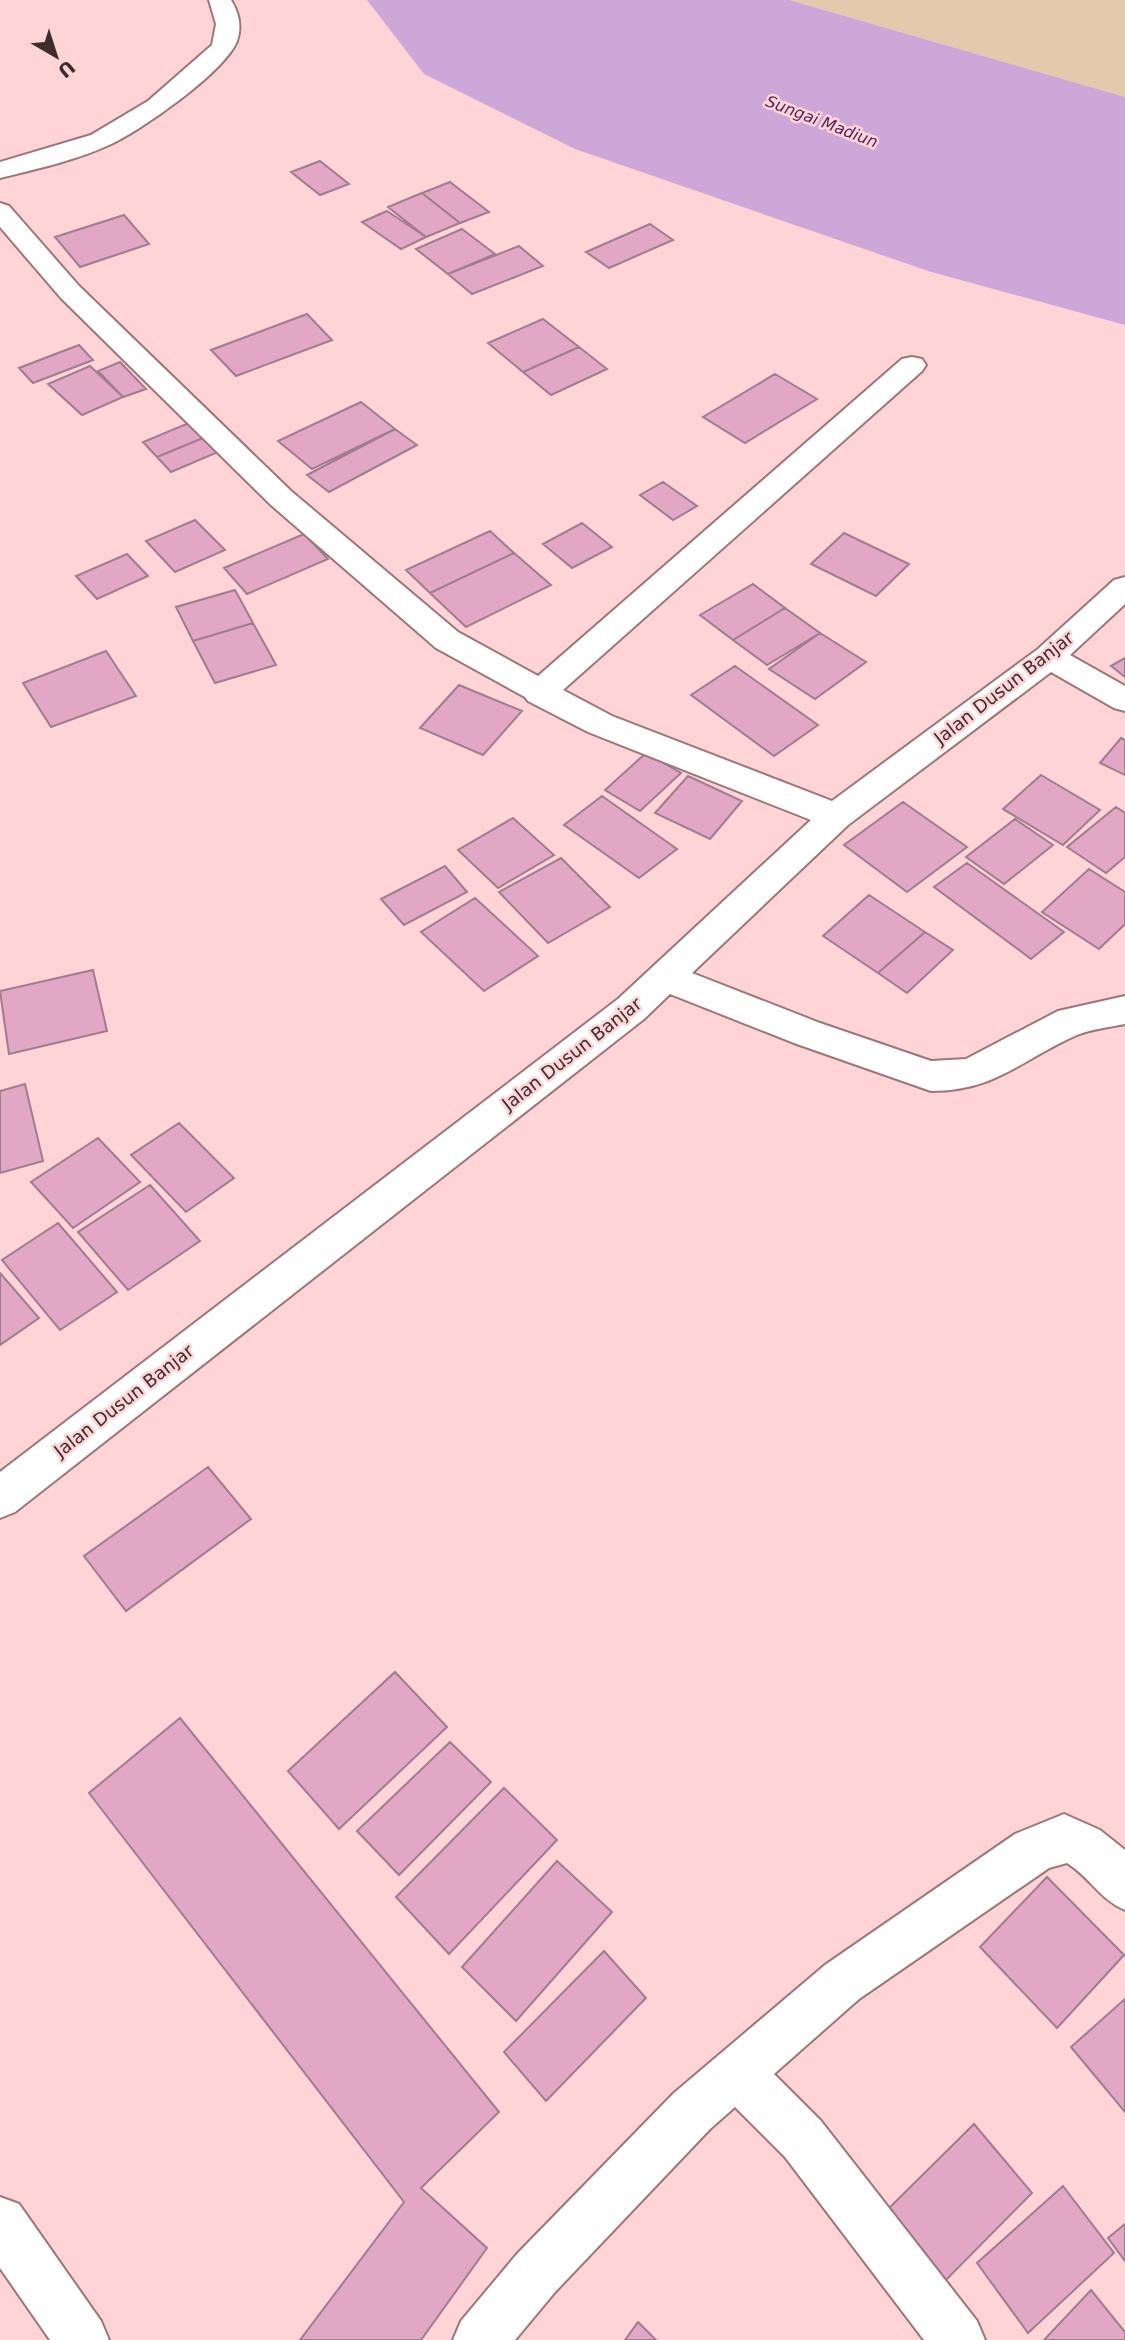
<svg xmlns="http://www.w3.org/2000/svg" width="1125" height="2340" viewBox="0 0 1125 2340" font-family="'DejaVu Sans',sans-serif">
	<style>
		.green { fill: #e3caad }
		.water { fill: #cca7d7 }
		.building { fill: #e1a7c5; stroke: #9f7d8e; stroke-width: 2 }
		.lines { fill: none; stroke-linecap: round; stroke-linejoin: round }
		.street-casing { stroke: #9c7679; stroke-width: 4 }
		.street { fill: #fff; fill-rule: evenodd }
		.labels { text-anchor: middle; stroke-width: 5; stroke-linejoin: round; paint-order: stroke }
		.far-water-label { font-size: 16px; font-style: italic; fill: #51235d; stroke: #fed4d6 }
		.street-label { font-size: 18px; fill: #3d2d2e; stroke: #fed4d6 }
	</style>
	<rect width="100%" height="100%" fill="#fed4d6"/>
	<path class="green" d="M789,0H1125V97Z"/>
	<path class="water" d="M367,0H789L1125,97V325L928,271L575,149L424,74Z"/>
	<path class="building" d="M320,161L349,184L320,195L291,172Z
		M450,182L489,212L460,223L422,193Z
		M422,193L460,223L426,237L388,207Z
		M387,211L426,237L401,249L362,222Z
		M124,215L149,244L80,267L55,237Z
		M650,224L673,240L609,268L586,252Z
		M462,229L495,254L448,274L416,249Z
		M519,246L543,266L472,294L448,274Z
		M307,314L332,340L236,376L211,350Z
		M543,319L579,347L523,372L488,343Z
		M79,345L93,360L33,383L19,368Z
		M579,347L607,369L551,395L523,372Z
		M120,362L146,389L123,397L98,371Z
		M90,366L123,397L82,415L48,384Z
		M775,374L817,399L745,443L703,417Z
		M361,402L395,429L312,469L278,441Z
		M189,423L203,438L157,457L143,442Z
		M395,429L417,445L329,492L307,475Z
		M203,438L218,452L171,472L157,457Z
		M663,482L697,506L673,520L640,495Z
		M195,520L225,550L175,572L146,541Z
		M582,523L612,547L572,568L543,544Z
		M490,531L514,553L430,593L406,570Z
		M844,533L909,564L876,596L811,564Z
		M304,534L328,559L247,594L224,568Z
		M514,553L551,585L466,627L430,593Z
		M127,554L148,576L97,599L76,576Z
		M753,584L785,608L733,640L700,615Z
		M235,590L253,623L193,641L176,607Z
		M785,608L820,633L767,665L733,640Z
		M253,623L276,665L215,683L193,641Z
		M820,633L866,662L815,699L769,669Z
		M106,651L136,696L51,727L23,683Z
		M1125,658V677L1111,666Z
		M735,666L818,725L774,756L691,695Z
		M459,685L522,711L483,755L420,728Z
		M1121,738L1125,740V775L1100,763Z
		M646,753L681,773L640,811L605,790Z
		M1041,775L1100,810L1063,845L1003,809Z
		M688,776L742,801L710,839L655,813Z
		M602,796L677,849L639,878L564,825Z
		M903,802L967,847L907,892L844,845Z
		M1116,807L1125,813V857L1106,873L1067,847Z
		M513,818L554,855L498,888L458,850Z
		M1015,819L1053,845L1004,884L966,857Z
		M561,858L610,907L548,943L499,892Z
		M967,863L1064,932L1031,959L934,887Z
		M445,866L467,892L404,925L381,899Z
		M1089,869L1125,892V924L1099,949L1042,912Z
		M869,895L925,932L878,973L823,936Z
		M475,898L538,956L484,991L421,932Z
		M925,932L953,950L907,993L878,973Z
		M93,970L107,1031L9,1054L0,991Z
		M25,1084L43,1161L0,1173V1091Z
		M179,1123L234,1178L186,1212L131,1155Z
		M98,1138L140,1182L73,1228L31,1182Z
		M150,1185L200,1241L128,1290L78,1232Z
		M58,1223L117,1292L60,1330L2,1260Z
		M0,1273L39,1318L0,1345Z
		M208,1467L251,1519L126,1611L84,1556Z
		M395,1672L447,1727L339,1829L288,1771Z
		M180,1718L499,2112L421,2188L487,2248L421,2340H300L404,2202L89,1793Z
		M450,1742L491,1782L399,1875L357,1831Z
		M504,1788L557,1840L449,1954L396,1897Z
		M557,1861L612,1912L516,2021L462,1967Z
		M1047,1877L1124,1955L1057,2028L980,1947Z
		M604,1951L646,1998L546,2101L504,2052Z
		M1125,1999V2112L1071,2047Z
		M974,2124L1032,2193L938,2288L880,2217Z
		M1063,2186L1114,2253L1028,2333L977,2263Z
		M1125,2224V2261L1108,2238Z
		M1091,2290L1125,2332V2340H1044Z
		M638,2322L656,2340H625Z"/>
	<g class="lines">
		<defs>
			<path id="street" d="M209,0H231C239,13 242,27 237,41C225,72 139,132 109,145C74,161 36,169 0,178V162L91,135L148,101L212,45L216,24Z
				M0,203L9,206L79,286L291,491L458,632L538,676L902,359L912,357L922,359L926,365L922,371L563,690L612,716L832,801L1038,649L1114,580L1125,577V604L1070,655L1125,686V711L1114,708L1051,672L848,825L692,973L820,1023L931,1061L966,1059L1058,1011L1125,996V1024C1110,1027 1091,1029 1077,1035C1022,1059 996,1091 931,1091L794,1043L670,994L644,1019L15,1512L0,1518V1472L618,999L811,820L588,732L528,701L525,697L436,648L271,505L61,298L0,227Z
				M1064,1814L1100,1830L1125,1850V1910C1099,1899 1091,1878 1067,1863L1049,1868L859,1999L774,2074L821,2121L977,2321L985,2340H924L785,2157L735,2107L710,2129L555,2292L515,2340H453L461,2321L517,2254L674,2093L825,1965L1015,1834Z
				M0,2197L19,2204L101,2321L109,2340H50L0,2268Z"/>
		</defs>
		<use href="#street" class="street-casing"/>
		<use href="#street" class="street"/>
	</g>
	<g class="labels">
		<g class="far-water-label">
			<text transform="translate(822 121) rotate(21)" y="6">Sungai Madiun</text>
		</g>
		<g class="street-label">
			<text transform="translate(1004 688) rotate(-38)" y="6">Jalan Dusun Banjar</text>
			<text transform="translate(572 1054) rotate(-38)" y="6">Jalan Dusun Banjar</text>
			<text transform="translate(124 1401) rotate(-38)" y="6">Jalan Dusun Banjar</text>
		</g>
	</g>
	<g transform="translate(56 56) rotate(141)" stroke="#fed4d6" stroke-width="5" paint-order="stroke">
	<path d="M0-5L12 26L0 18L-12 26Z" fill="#3d2d2e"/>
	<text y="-10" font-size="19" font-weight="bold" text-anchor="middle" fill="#3d2d2e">U</text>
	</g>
</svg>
